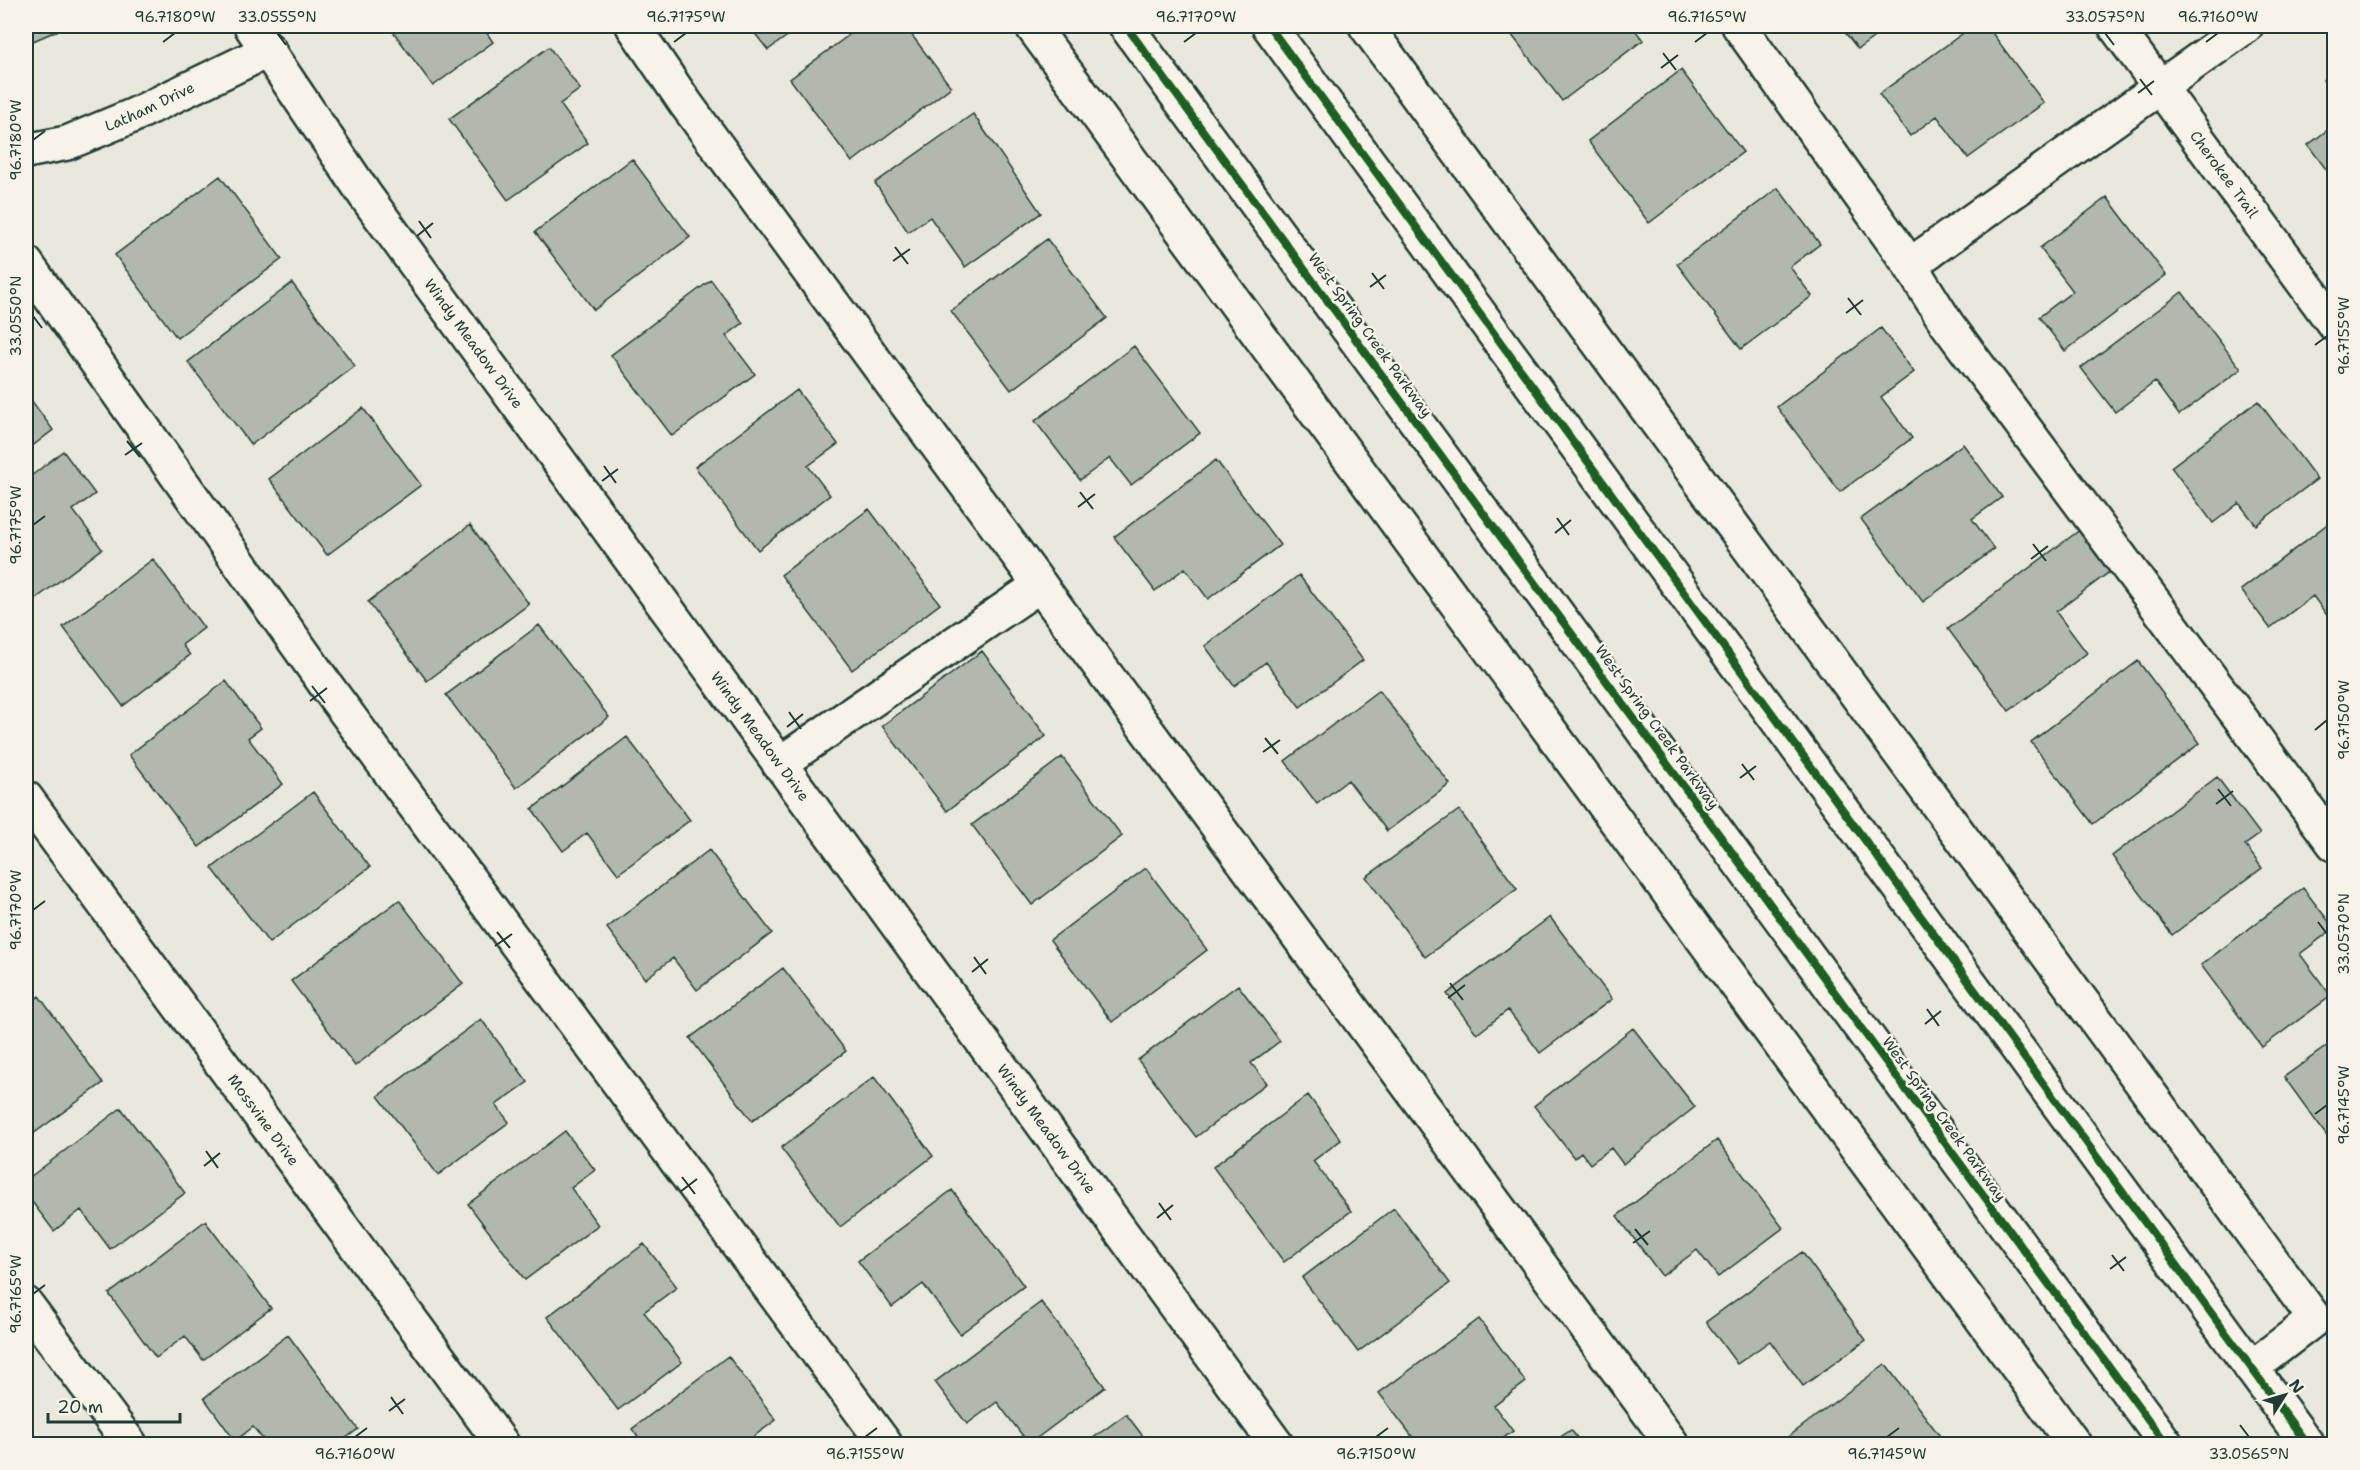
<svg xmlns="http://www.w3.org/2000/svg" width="2360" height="1470" viewBox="0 0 2360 1470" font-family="'Shantell Sans',sans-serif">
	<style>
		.building { fill: #b2b8ae; stroke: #1f3d34; stroke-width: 1.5 }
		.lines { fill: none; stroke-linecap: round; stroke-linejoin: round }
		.minor-casing { stroke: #1f3d34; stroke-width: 38 }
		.major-casing { stroke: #1f3d34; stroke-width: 38 }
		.minor { stroke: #f7f3e8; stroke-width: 33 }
		.major { stroke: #f7f3e8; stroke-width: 33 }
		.cycleway-casing { stroke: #f7f3e8; stroke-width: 11 }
		.cycleway { stroke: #1b5e20; stroke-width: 8 }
		.ticks { fill: none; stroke: #1f3d34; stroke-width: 2 }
		.labels { text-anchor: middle; stroke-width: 5; stroke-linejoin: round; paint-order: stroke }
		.street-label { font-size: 15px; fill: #1f3d34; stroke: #f7f3e8 }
		.neatline { fill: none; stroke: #1f3d34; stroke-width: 2 }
		.ticks-label { font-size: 15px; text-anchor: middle; fill: #1f3d34 }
	</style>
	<rect width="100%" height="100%" fill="#eae8dd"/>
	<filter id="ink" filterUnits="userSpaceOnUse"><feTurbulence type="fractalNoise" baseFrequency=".0167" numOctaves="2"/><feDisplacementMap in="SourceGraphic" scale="12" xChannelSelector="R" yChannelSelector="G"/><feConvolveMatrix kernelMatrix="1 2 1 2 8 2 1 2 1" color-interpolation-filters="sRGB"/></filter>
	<g filter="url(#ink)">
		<path class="building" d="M26,26H68L26,44Z
			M389,26H482L493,42L433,86Z
			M749,26H801L768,50Z
			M861,26H905L951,87L852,162L790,79Z
			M1505,26H1632L1643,40L1562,101Z
			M1840,26H1889L1858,49Z
			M1973,26H1987L2044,103L1968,158L1937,116L1910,136L1879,94Z
			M549,47L580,89L560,104L588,143L508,200L449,119Z
			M1681,70L1743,152L1649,223L1588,141Z
			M2334,71V96L2323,80Z
			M973,114L1041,213L965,267L930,217L908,232L875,183Z
			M2334,125V180L2308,145Z
			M632,159L690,237L594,310L535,232Z
			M220,176L282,259L177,338L115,255Z
			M1778,188L1820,244L1790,267L1812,296L1741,349L1677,264Z
			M2107,197L2166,275L2065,351L2039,317L2073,291L2040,248Z
			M1047,239L1107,318L1011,390L951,311Z
			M711,280L743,323L726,336L755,374L672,436L611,355Z
			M292,283L355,366L251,445L188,362Z
			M2182,292L2241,369L2179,415L2155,382L2115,412L2081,368Z
			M1881,328L1914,372L1881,397L1912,438L1840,492L1777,407Z
			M1134,346L1200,433L1131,485L1110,458L1080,480L1035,421Z
			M797,390L838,444L808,466L830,495L758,550L695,467Z
			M26,393L53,430L26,451Z
			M2258,401L2317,479L2256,525L2239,503L2213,523L2171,467Z
			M363,408L421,485L327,555L269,479Z
			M1963,444L2002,497L1972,519L1994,549L1923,602L1861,519Z
			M63,451L95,494L73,510L102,549L26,606V480Z
			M1216,460L1280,545L1208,599L1185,568L1155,591L1114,537Z
			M869,509L940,604L852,670L781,575Z
			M2334,519V625L2313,596L2270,628L2241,590Z
			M470,525L529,604L427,681L368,602Z
			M2081,529L2112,570L2056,612L2087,653L2009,711L1948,629Z
			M153,559L204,628L182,645L190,655L123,706L63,627Z
			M1299,575L1363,660L1300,707L1266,662L1234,686L1205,646Z
			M539,625L609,717L516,788L446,695Z
			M982,651L1046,736L947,811L882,726Z
			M2138,661L2200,743L2093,824L2031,742Z
			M226,681L261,728L248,738L283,784L199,847L129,755Z
			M1379,690L1450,784L1387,831L1348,780L1317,804L1285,761Z
			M627,737L690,820L618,874L587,833L563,851L532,809Z
			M1062,757L1122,836L1032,905L972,825Z
			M2217,777L2260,834L2245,845L2262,868L2172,935L2112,856Z
			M313,792L370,867L269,943L212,868Z
			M1459,810L1517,889L1425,957L1366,877Z
			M709,850L772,933L697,990L673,958L645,979L607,928Z
			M1146,868L1207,950L1112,1022L1050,940Z
			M2303,888L2334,928L2300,954L2331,996L2262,1047L2201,965Z
			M399,900L463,984L355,1066L291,981Z
			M1550,917L1612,999L1540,1053L1508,1010L1477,1034L1447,994Z
			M783,968L846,1051L752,1121L690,1038Z
			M1238,985L1280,1041L1251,1063L1267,1083L1196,1137L1138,1060Z
			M39,996L103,1083L26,1139V1007Z
			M481,1019L528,1082L496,1105L509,1122L438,1175L378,1096Z
			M1633,1028L1695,1107L1623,1164L1611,1148L1590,1164L1581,1152L1574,1158L1534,1106Z
			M2334,1041V1146L2284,1077Z
			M874,1077L933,1156L840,1227L781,1148Z
			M1308,1095L1341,1140L1313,1161L1351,1211L1284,1262L1213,1167Z
			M121,1108L185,1193L110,1249L81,1210L54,1231L26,1194V1180Z
			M565,1131L595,1170L571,1188L598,1225L525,1280L468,1204Z
			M1717,1140L1783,1228L1718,1277L1697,1250L1662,1276L1617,1216Z
			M952,1190L1024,1286L960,1334L923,1284L892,1307L858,1261Z
			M1394,1208L1450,1283L1358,1352L1302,1278Z
			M205,1221L271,1308L203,1360L185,1336L156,1358L109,1294Z
			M644,1244L677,1287L644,1312L682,1362L618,1410L547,1317Z
			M1802,1252L1866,1340L1803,1386L1770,1341L1737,1364L1706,1322Z
			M1041,1302L1105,1387L1029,1444L997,1402L967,1424L935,1382Z
			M1479,1319L1526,1382L1494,1406L1513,1431L1495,1444H1418L1379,1393Z
			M288,1335L358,1429L338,1444H267L253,1427L235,1441L204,1398Z
			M728,1356L776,1420L746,1442L747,1444H643L632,1429Z
			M1885,1364L1946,1444H1788L1784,1440Z
			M1126,1414L1149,1444H1085Z
			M26,1429L37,1444H26Z
			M1571,1430L1582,1444H1550Z"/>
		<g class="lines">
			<defs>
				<g id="minor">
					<path id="s1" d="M251,26L365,195L1276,1444"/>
					<path d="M633,26L686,104L1672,1444"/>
					<path d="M1032,26L2074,1444"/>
					<path d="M1366,26L2315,1319L2251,1368"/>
					<path d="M1739,26L1910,265"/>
					<path id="s2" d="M2115,26L2334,324"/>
					<path d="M2246,26L1910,265L1947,324L2334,844"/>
					<path id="s3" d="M26,151L67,143L132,116L269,50"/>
					<path d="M26,263L328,688L885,1444"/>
					<path d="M779,764L1040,585"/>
					<path id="s4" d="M26,798L502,1444"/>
					<path d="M26,1304L130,1444"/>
				</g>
				<path id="major" d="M1126,26L2166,1444
					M1269,26L2307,1444"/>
			</defs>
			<use href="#minor" class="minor-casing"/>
			<use href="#major" class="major-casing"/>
			<use href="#minor" class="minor"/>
			<use href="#major" class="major"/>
			<defs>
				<path id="cycleway" d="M1126,26L2166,1444
					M1269,26L2307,1444"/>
			</defs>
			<use href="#cycleway" class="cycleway-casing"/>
			<use href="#cycleway" class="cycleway"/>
		</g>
	</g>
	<path class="ticks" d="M277,33L286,45M2105,33L2114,45M163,42L175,33M674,42L686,33M1184,42L1196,33M1695,42L1707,33M2206,42L2218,33M1663,53L1676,70M1661,68L1678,55M2140,79L2152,95M2138,93L2154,81M33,140L45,131M419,221L431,238M417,236L433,223M895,247L908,264M893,261L910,249M1372,273L1384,289M1370,287L1386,275M1848,298L1861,315M1846,313L1863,300M33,316L42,328M2315,345L2327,336M127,441L140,457M125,455L142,443M604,466L616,483M602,481L618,469M1080,492L1093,509M1078,507L1095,494M1557,518L1569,535M33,525L45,516M1555,533L1571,520M2033,544L2046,561M2031,559L2048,546M312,686L325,703M310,701L327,688M789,712L801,729M787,727L803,714M2315,730L2327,720M1265,738L1278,754M1263,752L1280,740M1742,764L1754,780M1740,778L1756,766M2218,789L2231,806M2216,804L2233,791M33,910L45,901M2318,922L2327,934M497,932L510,948M495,946L512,934M974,957L986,974M972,972L988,959M1450,983L1463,1000M1448,998L1465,985M1927,1009L1939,1026M1925,1024L1941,1011M2315,1114L2327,1105M206,1151L218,1168M204,1166L220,1153M682,1177L695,1194M680,1192L697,1179M1159,1203L1171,1220M1157,1218L1173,1205M1635,1229L1648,1245M1633,1243L1650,1231M2112,1255L2124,1271M2110,1269L2126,1257M33,1294L45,1285M391,1397L403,1414M389,1411L405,1399M2240,1425L2249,1437M355,1437L367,1428M865,1437L877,1428M1376,1437L1388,1428M1887,1437L1899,1428"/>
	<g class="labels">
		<g class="street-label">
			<text dy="5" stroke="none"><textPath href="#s3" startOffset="132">Latham Drive</textPath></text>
			<text dy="5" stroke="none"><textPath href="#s2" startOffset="184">Cherokee Trail</textPath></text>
			<text transform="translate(1370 335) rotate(54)" y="5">West Spring Creek Parkway</text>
			<text dy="5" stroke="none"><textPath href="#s1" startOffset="388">Windy Meadow Drive</textPath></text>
			<text transform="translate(1657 727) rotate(54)" y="5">West Spring Creek Parkway</text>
			<text dy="5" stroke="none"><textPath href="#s1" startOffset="874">Windy Meadow Drive</textPath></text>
			<text transform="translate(1944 1119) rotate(54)" y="5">West Spring Creek Parkway</text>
			<text dy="5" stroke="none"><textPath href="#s4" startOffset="400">Mossvine Drive</textPath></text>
			<text dy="5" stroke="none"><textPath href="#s1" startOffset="1360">Windy Meadow Drive</textPath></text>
		</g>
	</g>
	<rect width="2360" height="1470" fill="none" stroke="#f7f3e8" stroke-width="66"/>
	<g transform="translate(2285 1395) rotate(53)" stroke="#f7f3e8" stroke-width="4.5" paint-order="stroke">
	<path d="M0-4.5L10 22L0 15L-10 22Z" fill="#1f3d34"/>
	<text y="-9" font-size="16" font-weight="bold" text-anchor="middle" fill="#1f3d34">N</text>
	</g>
	<path d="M48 1413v9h132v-9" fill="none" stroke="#1f3d34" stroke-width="3"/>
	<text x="57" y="1413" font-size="18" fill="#1f3d34" stroke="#f7f3e8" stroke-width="4.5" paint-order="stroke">20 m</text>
	<rect x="33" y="33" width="2294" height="1404" class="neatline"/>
	<g class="ticks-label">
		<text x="175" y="22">96.7180°W</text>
		<text x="277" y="22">33.0555°N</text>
		<text x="686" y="22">96.7175°W</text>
		<text x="1196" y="22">96.7170°W</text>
		<text x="1707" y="22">96.7165°W</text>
		<text x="2105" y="22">33.0575°N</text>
		<text x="2218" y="22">96.7160°W</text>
		<text transform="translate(16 140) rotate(-90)" y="5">96.7180°W</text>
		<text transform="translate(16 316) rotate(-90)" y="5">33.0550°N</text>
		<text transform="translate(2344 336) rotate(-90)" y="5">96.7155°W</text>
		<text transform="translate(16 525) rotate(-90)" y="5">96.7175°W</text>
		<text transform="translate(2344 720) rotate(-90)" y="5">96.7150°W</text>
		<text transform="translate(16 910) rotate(-90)" y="5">96.7170°W</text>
		<text transform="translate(2344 934) rotate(-90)" y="5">33.0570°N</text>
		<text transform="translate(2344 1105) rotate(-90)" y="5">96.7145°W</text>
		<text transform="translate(16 1294) rotate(-90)" y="5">96.7165°W</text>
		<text x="355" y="1459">96.7160°W</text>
		<text x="865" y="1459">96.7155°W</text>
		<text x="1376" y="1459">96.7150°W</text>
		<text x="1887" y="1459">96.7145°W</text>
		<text x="2249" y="1459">33.0565°N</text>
	</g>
</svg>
